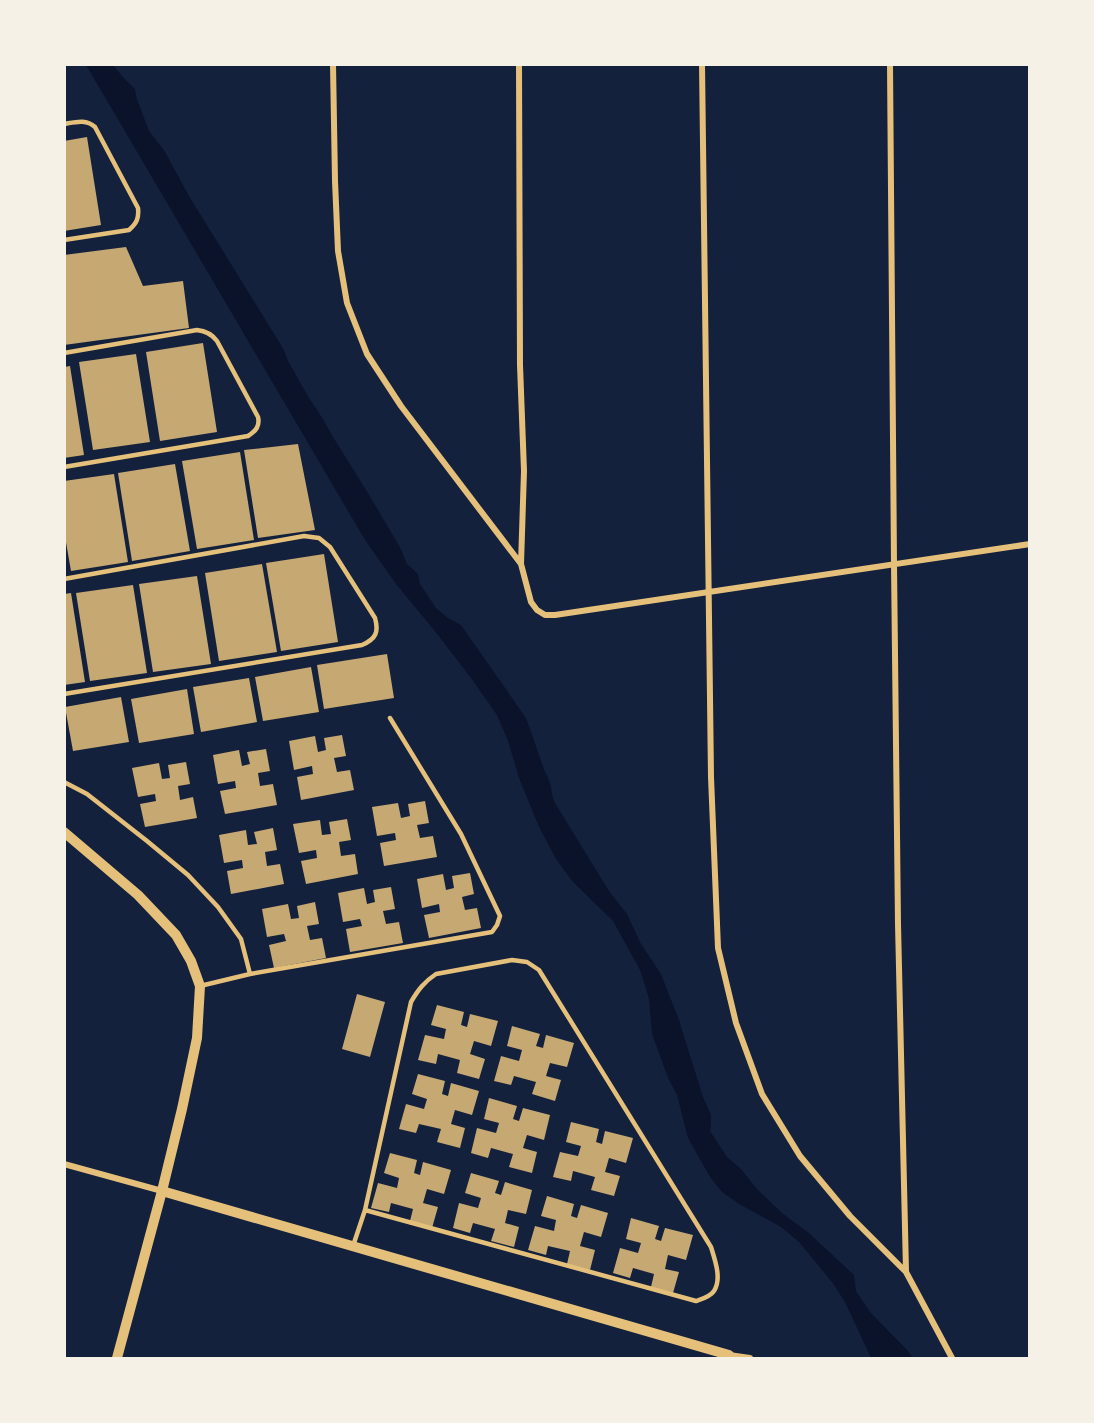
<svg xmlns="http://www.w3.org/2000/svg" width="1094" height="1423" viewBox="0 0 1094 1423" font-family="'Noto Sans',sans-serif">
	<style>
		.water { fill: #0b132b }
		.building { fill: #c6a872 }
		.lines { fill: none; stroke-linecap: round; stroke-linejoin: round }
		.service { stroke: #e5c07b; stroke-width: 4.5 }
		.minor { stroke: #e5c07b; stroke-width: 6 }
		.tertiary { stroke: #e5c07b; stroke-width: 10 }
	</style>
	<rect width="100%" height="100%" fill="#14213d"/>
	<path class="water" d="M86,65H113L122,76L135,89L137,99L149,131L164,150L189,196L284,350L288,361L309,398L323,419L333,437L368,493L401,549L407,564L418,574L420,584L436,608L448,618L461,625L526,718L545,772C553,785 550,791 555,803L609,891L627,914L641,944L661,974L679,1020L703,1097L711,1115V1125L710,1131L727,1157L741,1169L757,1189L782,1213L809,1233L854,1275L856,1291L871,1313L908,1351L913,1358H871L845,1302L832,1282L799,1242L781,1227L739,1204L722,1192L710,1177L688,1138L677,1095L668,1078L652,1034L649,999L640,970L613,921L572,881L556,859L539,827L519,778L508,741L497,715L471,678L434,630L396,584L365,540Z"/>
	<path class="building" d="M87,137L101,225L64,231V141Z
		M126,247L143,286L183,281L189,328L64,345V255Z
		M203,343L217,432L160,441L146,352Z
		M136,354L150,442L93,450L79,362Z
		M70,366L84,455L64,458V367Z
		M298,444L315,530L258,538L244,450Z
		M240,452L254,540L197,549L182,461Z
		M175,464L190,551L132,561L118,473Z
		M114,474L128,562L71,571L64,531V481Z
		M324,554L338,642L281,651L266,563Z
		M262,564L277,652L219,661L205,573Z
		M197,576L211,664L153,672L139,584Z
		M133,585L147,673L90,681L76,593Z
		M71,593L85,682L64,685V594Z
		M387,654L394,698L324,709L317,665Z
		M311,667L319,712L263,721L255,677Z
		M249,678L257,722L201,732L193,687Z
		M187,689L194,734L139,743L131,699Z
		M121,697L129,742L73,751L65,707Z
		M342,735L346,756L334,758L337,772L350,770L354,790L301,800L297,777L313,774L312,766L294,770L289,741L315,736L318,752L326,750L324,738Z
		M266,749L270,771L258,773L260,786L273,784L277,805L225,814L220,791L236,788L235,781L218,784L213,755L239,750L242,766L250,764L247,752Z
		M186,762L190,784L178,786L180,800L193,797L197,818L145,827L140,804L156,801L155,794L138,797L132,768L159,763L162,779L170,778L168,765Z
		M425,801L429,823L417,825L420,838L433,836L437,857L384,866L380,843L396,840L395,833L377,836L372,807L398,803L401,818L410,816L408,804Z
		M347,819L351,840L339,842L341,856L355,854L358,874L306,884L301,861L317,858L316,850L299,853L293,824L320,820L322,835L331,834L329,822Z
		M273,828L277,850L265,852L267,866L280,864L284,884L231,894L227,871L243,868L242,860L224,863L219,835L246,830L248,845L257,844L254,832Z
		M470,873L474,894L462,897L465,910L477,908L481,928L429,938L424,915L440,912L439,904L422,908L417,879L443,874L446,890L454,888L452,876Z
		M391,887L395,909L383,911L386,924L399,922L403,943L350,952L346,929L362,926L360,919L343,922L338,893L364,888L367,904L375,902L373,890Z
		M315,902L319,924L307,926L310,940L322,938L326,958L274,968L269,945L286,941L284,934L267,937L262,909L288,904L291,919L299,918L297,906Z
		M357,994L385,1002L370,1057L342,1049Z
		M437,1005L464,1012L461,1025L467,1027L470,1014L498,1021L491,1046L474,1041L470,1054L485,1059L479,1079L457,1073L460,1060L438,1054L436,1064L418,1060L425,1035L444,1039L446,1029L431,1025Z
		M512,1026L540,1034L536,1046L543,1048L546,1035L574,1043L567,1067L550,1063L546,1076L561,1080L555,1101L532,1094L536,1082L514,1076L511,1085L494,1081L501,1056L519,1061L522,1050L507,1046Z
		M418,1074L445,1081L442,1094L448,1096L451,1083L479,1091L472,1115L455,1110L451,1124L465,1128L460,1148L437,1142L441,1129L419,1124L416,1133L399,1129L406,1104L424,1109L427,1099L412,1094Z
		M489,1098L517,1106L513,1119L519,1121L523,1108L550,1115L544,1140L527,1135L523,1148L537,1152L532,1173L509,1167L513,1154L491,1148L488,1158L471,1153L477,1128L496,1133L499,1123L484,1119Z
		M571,1122L599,1129L596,1142L602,1144L605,1131L633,1138L626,1163L609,1158L605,1172L620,1176L614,1196L591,1190L595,1177L573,1171L571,1181L553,1177L560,1152L578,1156L581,1146L566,1142Z
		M390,1153L417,1160L414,1173L420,1175L423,1162L451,1170L444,1194L427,1189L423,1203L438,1207L432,1228L410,1221L413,1209L391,1203L389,1212L371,1208L378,1183L397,1188L399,1178L384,1173Z
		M471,1173L499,1181L495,1193L501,1195L505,1182L532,1190L526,1214L508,1210L505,1223L519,1227L514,1247L491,1241L495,1229L473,1223L470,1233L453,1228L459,1203L478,1208L481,1198L465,1193Z
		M547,1196L574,1204L571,1216L577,1218L581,1205L608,1213L601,1237L584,1232L580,1246L595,1250L590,1270L567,1264L570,1251L548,1246L546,1255L528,1250L535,1226L554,1231L556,1220L541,1216Z
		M631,1218L659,1226L655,1239L661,1241L665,1228L693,1235L686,1260L668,1255L665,1269L679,1272L673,1293L651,1287L654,1274L633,1268L630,1278L613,1273L620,1248L638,1253L641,1243L626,1239Z"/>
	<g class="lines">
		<path class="service" d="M64,124C76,122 86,119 95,127L138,208C139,218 137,223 129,230L64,240
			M64,353L197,330C206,331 212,334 217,341L258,417C260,426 256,431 248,436L64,467
			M64,579L304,536L319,538L330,547L375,618C379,632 376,639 362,645L64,694
			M64,782L87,794L147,841L188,875L218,907L241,939L250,974
			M200,986L250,974L492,932L497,925L500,916L461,834L390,718
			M353,1246L365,1210L411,1002C418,990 424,982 436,974L512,960L527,962L539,970L711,1247C715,1260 722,1279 714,1291C710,1297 702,1299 696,1301L365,1210"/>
		<path class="minor" d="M333,64L335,181L338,251L347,303L367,354L401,406L521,564
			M519,64L520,365L524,471L521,564L531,602L537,610L545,615H555L1030,544
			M702,64L711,777L718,948L736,1023L762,1094L800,1156L850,1216L906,1272L952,1358
			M890,64L894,564L898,924L906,1271
			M64,1164L162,1191
			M729,1355L750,1358"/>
		<path class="tertiary" d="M64,832L138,895L176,935L191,961L200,986L197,1038L182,1109L162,1191L117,1358
			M162,1191L729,1355L728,1358"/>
	</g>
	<rect width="1094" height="1423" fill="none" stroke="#f6f1e7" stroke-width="132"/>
</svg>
